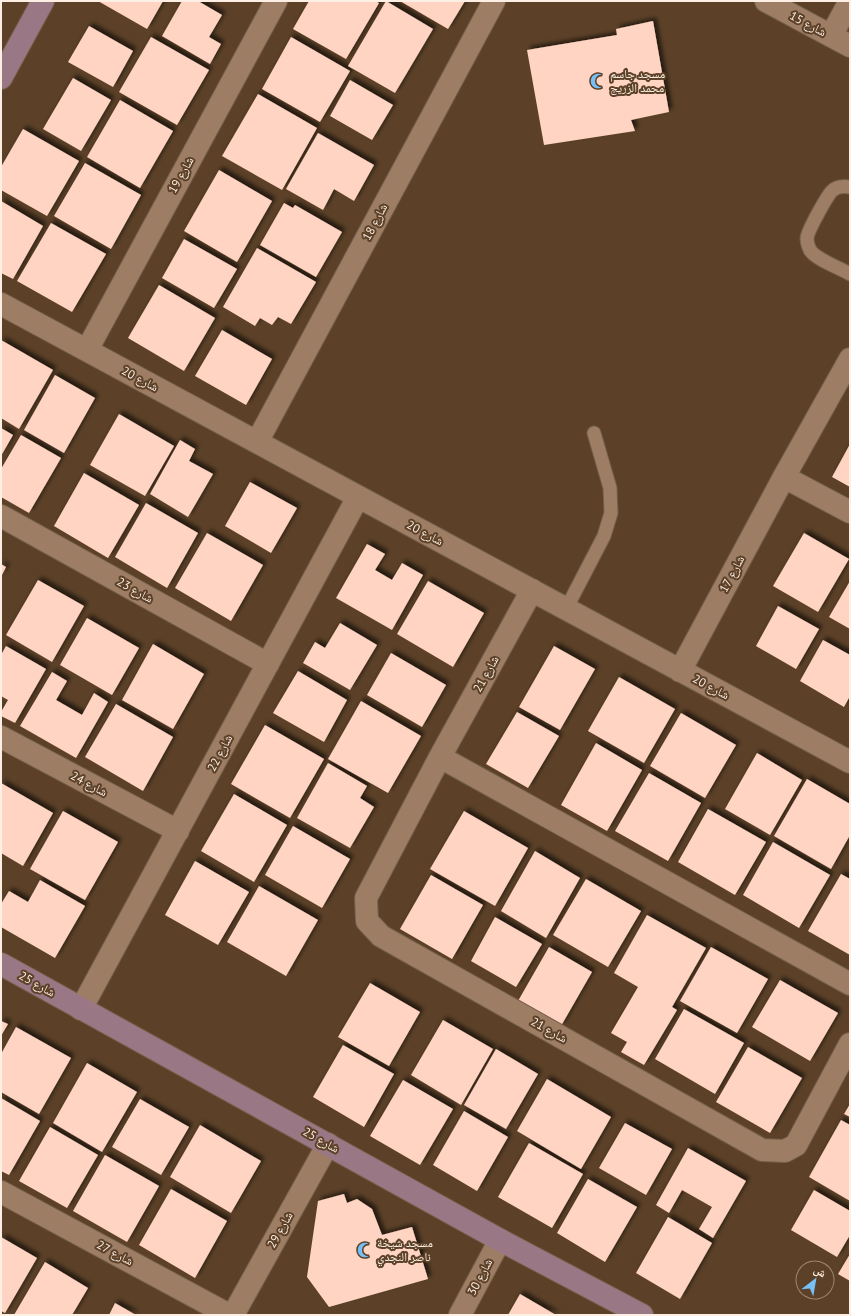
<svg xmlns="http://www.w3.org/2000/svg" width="851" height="1316" viewBox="0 0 851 1316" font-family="'PT Sans','Noto Naskh Arabic',sans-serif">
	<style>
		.building { fill: #ffd4c3; filter: url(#shadow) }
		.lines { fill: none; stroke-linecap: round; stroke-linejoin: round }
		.lane-casing { stroke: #755f4a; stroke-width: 15 }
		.street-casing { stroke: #755f4a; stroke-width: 24 }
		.secondary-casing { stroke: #755f4a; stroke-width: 24 }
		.lane { stroke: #9d7e64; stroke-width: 13 }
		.street { stroke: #9d7e64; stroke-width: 22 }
		.secondary { stroke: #9a7784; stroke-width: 22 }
		.labels { text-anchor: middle; stroke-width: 4; stroke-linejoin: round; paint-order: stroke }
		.street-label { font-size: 12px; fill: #fdefe3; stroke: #5c4128 }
		.poi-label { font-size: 12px; fill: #fdefe3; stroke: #5c4128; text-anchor: start }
	</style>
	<defs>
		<filter id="shadow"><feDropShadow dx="3.5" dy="-3.5" stdDeviation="2" flood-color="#0009"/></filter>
	</defs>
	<rect width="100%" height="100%" fill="#5c4128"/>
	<path class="building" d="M98,1H163L147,29Z
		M182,1H198L222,15L209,37L221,44L210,64L162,36Z
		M309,1H375L379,3L346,59L293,29Z
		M386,1L433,29L395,93L348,66Z
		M400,1H465L448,29Z
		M653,21L669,112L631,120L635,131L544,145L527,50L617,35L616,29Z
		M89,26L133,51L113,87L68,62Z
		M151,37L209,70L177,125L119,92Z
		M291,37L350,71L320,122L262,89Z
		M73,78L111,100L81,151L43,129Z
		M350,80L393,105L372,140L330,116Z
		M258,94L317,128L282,190L222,156Z
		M120,100L173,131L140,188L87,157Z
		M23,129L79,161L47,216L1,190V167Z
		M318,133L374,165L354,201L334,189L323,210L286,189Z
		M85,163L141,195L111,249L54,216Z
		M219,170L272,201L237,262L184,231Z
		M1,201L43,226L13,279L1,273Z
		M284,203L293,208L295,205L342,232L316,277L260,245Z
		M51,223L106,254L72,312L17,281Z
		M184,239L237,269L214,308L162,278Z
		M257,248L316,282L291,324L278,317L272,325L260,318L255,326L223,307Z
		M159,285L215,318L184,371L128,338Z
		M222,330L272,359L246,405L195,376Z
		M1,340L53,370L19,429L1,418Z
		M55,375L95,398L64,453L24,430Z
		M119,414L174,446L145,496L90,465Z
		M1,428L13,435L1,456Z
		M21,435L61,458L29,513L1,497V469Z
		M180,440L195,449L189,461L213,474L188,517L150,494Z
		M850,444V487L832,477Z
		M84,473L139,505L108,558L54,526Z
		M250,482L297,508L271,553L225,526Z
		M146,503L198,533L167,588L115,557Z
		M207,533L263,565L231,621L175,588Z
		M804,533L849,559L818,612L773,586Z
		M367,544L385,554L375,570L392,580L402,563L423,575L392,630L336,598Z
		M1,564L6,567L1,577Z
		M38,580L84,606L52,662L6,635Z
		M428,581L484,613L453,667L397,634Z
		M850,581V629L829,617Z
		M778,606L819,629L796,669L756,646Z
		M87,618L139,648L112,695L60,665Z
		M340,623L377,645L350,690L303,663L315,642L325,648Z
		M823,640L850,655V696L844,707L800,681Z
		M153,644L204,674L173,729L122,700Z
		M6,646L46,669L15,723L1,716V712L8,700L1,696V655Z
		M554,646L595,669L560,730L519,707Z
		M391,653L446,685L422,727L367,695Z
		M298,671L347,700L324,742L273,713Z
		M52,672L67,681L56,700L82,715L94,693L108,702L76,758L20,726Z
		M619,677L675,709L644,763L588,731Z
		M361,701L421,736L388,793L328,759Z
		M116,704L173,737L143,791L85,757Z
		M517,712L559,736L528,788L486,764Z
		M681,713L736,745L705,798L650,766Z
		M265,725L324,759L290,818L231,784Z
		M596,743L642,770L607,831L561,805Z
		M757,753L802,780L770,835L725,809Z
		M328,763L367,786L360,798L374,807L350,848L297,818Z
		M649,773L701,803L668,861L615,831Z
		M807,779L850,804V835L831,869L774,836Z
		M1,783L53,813L23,866L1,853Z
		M234,794L287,825L254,882L201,851Z
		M708,809L766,842L735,895L678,862Z
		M63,811L118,842L85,900L30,869Z
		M464,811L528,848L495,906L430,869Z
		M293,826L350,859L322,908L265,875Z
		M773,842L830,875L799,928L743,895Z
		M535,851L580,878L546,938L501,911Z
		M195,861L249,892L218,945L165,915Z
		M841,874L850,879V955L808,931Z
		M431,875L483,905L452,959L400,929Z
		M586,879L641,911L608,967L553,935Z
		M40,880L85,906L55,958L1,927V904L9,891L28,902Z
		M259,886L318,920L286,976L227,942Z
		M647,915L706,948L672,1007L677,1010L644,1065L621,1052L627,1042L611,1033L638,987L614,973Z
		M495,917L542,944L516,987L471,961Z
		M549,947L592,972L561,1026L518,1001Z
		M711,947L768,979L737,1033L680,1001Z
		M780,980L838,1013L810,1061L752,1027Z
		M370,983L420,1012L389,1066L338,1037Z
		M684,1009L744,1043L715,1094L655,1059Z
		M443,1020L493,1049L461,1105L411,1075Z
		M1,1021L8,1024L1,1036Z
		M16,1027L71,1058L39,1114L1,1092V1054Z
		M343,1045L394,1074L364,1127L313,1097Z
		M748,1047L802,1078L770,1133L716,1102Z
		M496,1049L538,1074L506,1129L464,1105Z
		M87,1063L137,1092L102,1152L53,1123Z
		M547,1079L611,1117L581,1169L517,1131Z
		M403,1080L453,1109L420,1165L370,1136Z
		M1,1098L40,1121L9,1175L1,1171Z
		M140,1099L189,1127L161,1175L112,1147Z
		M850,1104V1117L844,1114Z
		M464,1111L508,1137L477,1191L433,1165Z
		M841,1120L850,1125V1201L809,1177Z
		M625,1123L672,1149L646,1195L599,1168Z
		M200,1125L261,1161L231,1213L170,1177Z
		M50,1127L98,1155L67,1208L19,1181Z
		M529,1143L583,1174L552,1228L498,1197Z
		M688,1148L746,1181L713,1238L699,1229L712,1207L682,1190L669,1213L656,1205Z
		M105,1155L159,1186L127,1242L73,1211Z
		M588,1179L637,1207L605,1262L557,1233Z
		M171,1189L227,1221L195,1278L139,1245Z
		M814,1190L850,1211V1235L837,1257L791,1230Z
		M344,1194L347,1203L357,1199L372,1209L382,1235L412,1227L428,1279L329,1307L307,1277L318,1201Z
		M668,1217L712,1243L680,1299L636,1273Z
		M1,1237L37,1258L5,1313L1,1311Z
		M850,1254V1281L838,1274Z
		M45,1262L88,1288L72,1315H14Z
		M520,1294L556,1315H508Z
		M115,1303L136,1315H109Z"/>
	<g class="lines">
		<defs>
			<path id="lane" d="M850,187C844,186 837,186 832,191C827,196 808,230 807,238C807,242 808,246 810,250C815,259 840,268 850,274
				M566,609L604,536L611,513L610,488L594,433"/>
			<path id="street" d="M766,1L850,46
				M831,36L850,1
				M1,304L850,762
				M87,350L276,1
				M257,442L494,1
				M784,477L850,512
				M1,516L268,664
				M532,590L440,757L366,898L367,921L381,936L762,1150L785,1151L796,1145L850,1044
				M680,671L784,477L850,359
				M1,737L178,831
				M440,757L850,984
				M81,1009L358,497
				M1,1192L229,1315
				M233,1315L328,1144
				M460,1315L500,1240"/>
			<path id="secondary" d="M1,78L43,1
				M1,964L500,1240L642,1315"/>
		</defs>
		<use href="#lane" class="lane-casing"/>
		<use href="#street" class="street-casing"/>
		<use href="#secondary" class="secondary-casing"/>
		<use href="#lane" class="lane"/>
		<use href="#street" class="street"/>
		<use href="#secondary" class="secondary"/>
	</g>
	<defs>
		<symbol id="mosque-bare" viewBox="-9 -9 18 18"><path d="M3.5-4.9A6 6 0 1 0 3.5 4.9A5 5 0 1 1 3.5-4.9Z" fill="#76c0f7" stroke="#5c4128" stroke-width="2.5" paint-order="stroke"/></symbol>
	</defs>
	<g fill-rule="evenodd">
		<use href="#mosque-bare" x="587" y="70" width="22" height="22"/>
		<use href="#mosque-bare" x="354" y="1239" width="22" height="22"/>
	</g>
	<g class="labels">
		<g class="street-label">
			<text transform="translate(808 24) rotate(28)" y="4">شارع 15</text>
			<text transform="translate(181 175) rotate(-61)" y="4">شارع 19</text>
			<text transform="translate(375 222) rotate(-62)" y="4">شارع 18</text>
			<text transform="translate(140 379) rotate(28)" y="4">شارع 20</text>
			<text transform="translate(425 533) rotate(28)" y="4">شارع 20</text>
			<text transform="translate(732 574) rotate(-62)" y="4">شارع 17</text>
			<text transform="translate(135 590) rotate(29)" y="4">شارع 23</text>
			<text transform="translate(486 674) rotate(-61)" y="4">شارع 21</text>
			<text transform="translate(711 687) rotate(28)" y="4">شارع 20</text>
			<text transform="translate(220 753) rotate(-62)" y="4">شارع 22</text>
			<text transform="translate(89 784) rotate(28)" y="4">شارع 24</text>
			<text transform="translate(37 984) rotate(29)" y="4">شارع 25</text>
			<text transform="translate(549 1030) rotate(29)" y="4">شارع 21</text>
			<text transform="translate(321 1140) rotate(29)" y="4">شارع 25</text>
			<text transform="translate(280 1230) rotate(-61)" y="4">شارع 29</text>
			<text transform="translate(115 1253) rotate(28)" y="4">شارع 27</text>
			<text transform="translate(480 1277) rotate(-62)" y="4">شارع 30</text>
		</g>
		<g class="poi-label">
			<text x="610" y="78">مسجد جاسم<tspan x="610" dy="14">محمد الزريج</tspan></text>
			<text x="377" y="1247">مسجد شيخة<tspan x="377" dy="14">ناصر النجدي</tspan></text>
		</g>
	</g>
	<rect width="851" height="1316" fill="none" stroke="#fdefe3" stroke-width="4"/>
	<g transform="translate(815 1280) rotate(31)"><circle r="19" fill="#5c4128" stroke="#9c8773"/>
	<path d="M0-3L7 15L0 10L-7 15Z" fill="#76c0f7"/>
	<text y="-6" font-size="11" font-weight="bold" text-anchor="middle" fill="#fdefe3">ش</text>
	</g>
</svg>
